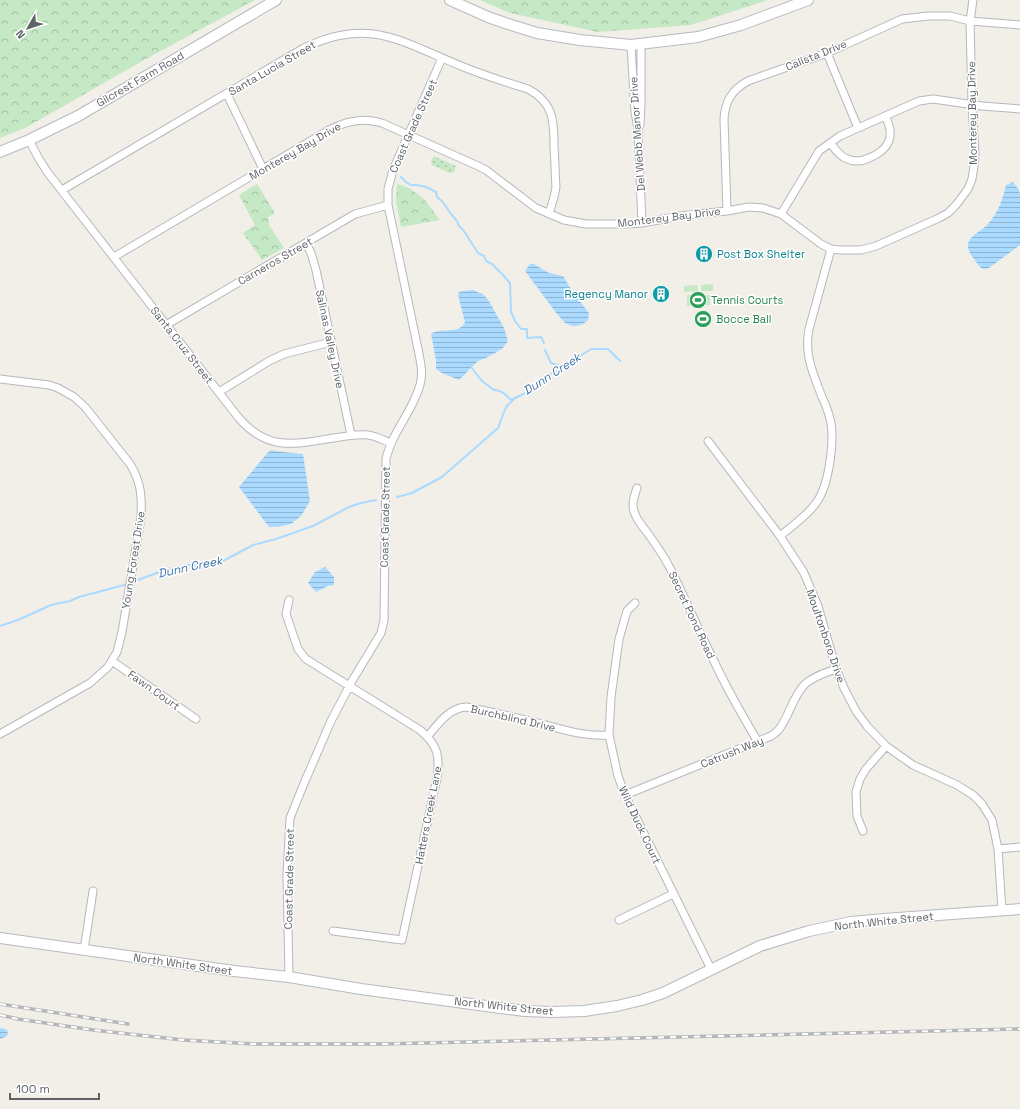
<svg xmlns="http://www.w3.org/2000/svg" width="1020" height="1109" viewBox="0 0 1020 1109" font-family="'Space Grotesk',sans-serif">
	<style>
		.grass { fill: #c5e8c5 }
		.forest { fill: url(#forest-crowns) }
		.garden { fill: url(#garden-dots) }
		.water { fill: url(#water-rules) }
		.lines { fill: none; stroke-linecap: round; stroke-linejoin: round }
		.stream { stroke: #aadaff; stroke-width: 2 }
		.street-casing { stroke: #b5b8bc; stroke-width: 9 }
		.secondary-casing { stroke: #b6babf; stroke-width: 12 }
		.street { stroke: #fff; stroke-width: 7 }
		.secondary { stroke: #fff; stroke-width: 10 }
		.rail-casing { stroke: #b6b7b8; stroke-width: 3.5 }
		.rail { stroke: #fff; stroke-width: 2; stroke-dasharray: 6; stroke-linecap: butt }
		.labels { text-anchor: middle; stroke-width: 3; stroke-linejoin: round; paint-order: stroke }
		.street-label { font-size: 11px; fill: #5f6368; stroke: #fff }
		.culture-label { font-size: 11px; fill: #0d838f; stroke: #fff; text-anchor: start }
		.leisure-label { font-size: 11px; fill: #27864d; stroke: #fff; text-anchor: start }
		.water-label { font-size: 12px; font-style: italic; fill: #4174aa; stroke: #fff }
	</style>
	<defs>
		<pattern id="forest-crowns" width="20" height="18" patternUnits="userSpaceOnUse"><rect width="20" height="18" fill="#c5e8c5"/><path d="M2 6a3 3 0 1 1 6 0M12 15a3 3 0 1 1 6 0" fill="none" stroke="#a3c0a4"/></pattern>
		<pattern id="garden-dots" width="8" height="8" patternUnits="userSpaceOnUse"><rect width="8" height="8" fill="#c5e8c5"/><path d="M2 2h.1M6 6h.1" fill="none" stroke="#a3c0a4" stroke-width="1.8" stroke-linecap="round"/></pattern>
		<pattern id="water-rules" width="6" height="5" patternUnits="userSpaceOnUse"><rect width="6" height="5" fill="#aadaff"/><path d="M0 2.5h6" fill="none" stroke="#8eb4d2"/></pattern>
	</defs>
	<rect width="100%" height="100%" fill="#f1efe8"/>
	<path class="grass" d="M713,284V291H701V285Z
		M697,285L698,291L684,292V286Z
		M687,295H710V305L687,306Z"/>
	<path class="forest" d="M0,0H255L144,60L27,127L0,138Z
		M480,0H768L691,25L598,32L510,13Z
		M257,184L275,213L268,217L269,225L284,248L262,260L243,233L255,225L239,195Z
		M397,184L409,188L424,199L440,220L401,227L396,202Z"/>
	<path class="garden" d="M434,156L456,166L454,172L450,173L432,165L431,162Z"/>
	<path class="water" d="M1013,182L1019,190L1020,196V245L989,268L984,269L981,268C977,263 968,252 968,247C967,236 982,231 988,224C998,213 1003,199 1006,185Z
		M530,264H534L549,273L563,276L572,291L589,313L588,320L583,324L577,326H572L565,323L557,314L525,271Z
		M474,290L479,293H482L489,301L504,328L508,341L502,349L486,358L478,361L459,380L442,373L436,369V360L431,334C440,327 460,335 465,322L458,295L459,292L462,291Z
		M270,450L283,452L303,454L310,501L301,516L291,524L277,527H269L239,487Z
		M325,567L334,577V585L328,586L316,592L308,583L315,572Z
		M0,1028L5,1029L8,1031L7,1036L0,1039Z"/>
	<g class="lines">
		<path class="stream" d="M401,177L406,182L411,185H417L426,187L436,192L437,197L443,202L451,214L457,221L459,226L464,231L478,253L484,256L486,261L492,264L502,274L510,283L511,312L515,321L521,329H527V338L541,337L544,343
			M545,350L551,363L563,367
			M471,367L482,381L494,390C500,389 506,395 511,400L512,399
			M397,497L412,493L442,477L498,428L506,407L515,398L536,388L549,375L568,364L591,349H608L620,361
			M132,582L168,569L189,565L207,564L225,560L253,545L276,539L313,526L349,507L361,503L376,500
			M0,626L18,620L51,605L70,601L79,597L128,584"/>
		<defs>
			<path id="street" d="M631,45L635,112L638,129L642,223
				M827,53L858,128
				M227,94L263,169
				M640,125L641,105V44
				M29,140L39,159L48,173L238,417C269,454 299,443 340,437C349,436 358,434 368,435C376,436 383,440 391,443
				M830,143C835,149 839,155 845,158C853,162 861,162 869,158C889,150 896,136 885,116
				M62,190L304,48C369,16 402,42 461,66C483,75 505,82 528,89C554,103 554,121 554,147C555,160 555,174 556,187L554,197L549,214
				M727,211L724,119C725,101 732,90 748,81L827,53L902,19L928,16H950L970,21L1020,25
				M781,214L819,151L840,136L919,101L933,99L982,106L1020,109
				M306,243L311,253L316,270L351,435
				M114,257L329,130C346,121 363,117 382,123L478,166L486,170L528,202L536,208L564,220L586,224H626L642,223L680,216L727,211L749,207L763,208L781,214L821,244L831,249L840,250H861L876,246L939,218L948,213L956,205L968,189L972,179L974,166L975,154L972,104L970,21L973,0
				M166,325L355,214L388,205
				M0,379L49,385L58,388L74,397L85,407L130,464C141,482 142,496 141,517L122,632L117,652L108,667L90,683L0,734
				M219,392L269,361L284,354L331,342
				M708,441L780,536L804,573L818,606L836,669L844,688L856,711L867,726L886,746L913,765L957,785L973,795L982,804L992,820L998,849L1002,910
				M637,488C634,497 631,505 635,514C638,522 644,528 649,535C656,545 664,556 670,568C685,598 698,629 713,659C726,687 742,715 758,742
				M780,536C792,526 807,516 816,503C829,486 834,444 831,423C829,414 826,405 822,397C813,373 804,355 809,329L831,249
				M289,600L286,614L298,649L306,659L420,730C438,745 440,756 437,778L402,940L333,931
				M635,603L627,611L619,639L611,697L609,735L618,776L625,795L711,969
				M112,661L196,719
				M428,736C438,724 449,708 466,707C492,712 519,718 545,725C566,730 587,737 609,735
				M625,795L771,736C774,734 778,731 780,728C790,714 793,696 805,684C814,676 825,673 836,669
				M863,831L857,816L856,792L860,779L866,769L886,746
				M998,849L1020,847
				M619,920L673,894
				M84,950L93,891
				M289,977L287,875L290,818L305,781L331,721L352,681L381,633L384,620L386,459C392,432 413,411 420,385C423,374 421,364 419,354L388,205V189L393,170L442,58"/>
			<path id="secondary" d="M450,0L488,17L508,24L537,33L580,40L631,45L698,37L741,25L808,0
				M0,152L29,140L78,116L276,0
				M0,938L234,971L289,977L361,989L501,1008L525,1011L552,1012L584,1011L617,1006L642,1000L663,993L760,946L809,931L851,922L884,919L1020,909"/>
		</defs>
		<use href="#street" class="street-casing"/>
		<use href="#secondary" class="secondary-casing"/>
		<use href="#street" class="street"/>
		<use href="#secondary" class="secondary"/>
		<defs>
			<path id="rail" d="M0,1004L128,1024
				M0,1015L18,1019L93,1030L183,1040L255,1044H385L423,1043L1020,1029"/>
		</defs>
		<use href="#rail" class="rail-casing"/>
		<use href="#rail" class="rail"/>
	</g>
	<defs>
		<symbol id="building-disc" viewBox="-11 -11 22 22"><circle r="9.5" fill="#0f9aa8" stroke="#fff"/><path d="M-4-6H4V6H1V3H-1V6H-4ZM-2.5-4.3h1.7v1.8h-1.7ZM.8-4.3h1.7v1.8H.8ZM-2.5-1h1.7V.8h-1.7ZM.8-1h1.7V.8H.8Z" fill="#fff"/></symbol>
		<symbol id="stadium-disc" viewBox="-11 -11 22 22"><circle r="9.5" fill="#2e9e5b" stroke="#fff"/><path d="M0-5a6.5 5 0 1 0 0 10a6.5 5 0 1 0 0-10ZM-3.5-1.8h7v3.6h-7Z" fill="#fff"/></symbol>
	</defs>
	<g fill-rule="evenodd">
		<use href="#building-disc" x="694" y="244" width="20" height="20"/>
		<use href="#building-disc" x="651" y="284" width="20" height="20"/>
		<use href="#stadium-disc" x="688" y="290" width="20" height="20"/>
		<use href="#stadium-disc" x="693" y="309" width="20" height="20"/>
	</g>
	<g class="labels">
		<g class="street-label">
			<text transform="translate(816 55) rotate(-22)" y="4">Calista Drive</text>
			<text transform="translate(272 68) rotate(-30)" y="4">Santa Lucia Street</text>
			<text transform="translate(140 79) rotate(-30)" y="4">Gilcrest Farm Road</text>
			<text transform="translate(972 113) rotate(-91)" y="4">Monterey Bay Drive</text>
			<text transform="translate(413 126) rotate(-66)" y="4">Coast Grade Street</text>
			<text transform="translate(637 134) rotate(-94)" y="4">Del Webb Manor Drive</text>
			<text transform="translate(295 151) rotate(-30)" y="4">Monterey Bay Drive</text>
			<text transform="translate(669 217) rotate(-7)" y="4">Monterey Bay Drive</text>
			<text transform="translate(275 261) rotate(-30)" y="4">Carneros Street</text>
			<text transform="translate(330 339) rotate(78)" y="4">Salinas Valley Drive</text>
			<text transform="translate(182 345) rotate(52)" y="4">Santa Cruz Street</text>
			<text transform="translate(385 517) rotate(-89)" y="4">Coast Grade Street</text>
			<text transform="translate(133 560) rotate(-81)" y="4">Young Forest Drive</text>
			<text transform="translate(692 615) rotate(65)" y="4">Secret Pond Road</text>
			<text transform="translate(826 636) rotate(71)" y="4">Moultonboro Drive</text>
			<text transform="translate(154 690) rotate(35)" y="4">Fawn Court</text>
			<text transform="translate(513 718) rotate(13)" y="4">Burchblind Drive</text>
			<text transform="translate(732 752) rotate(-22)" y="4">Catrush Way</text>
			<text transform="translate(428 815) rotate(-79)" y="4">Hatters Creek Lane</text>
			<text transform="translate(640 825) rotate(65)" y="4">Wild Duck Court</text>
			<text transform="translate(289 879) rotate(-89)" y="4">Coast Grade Street</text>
			<text transform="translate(884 921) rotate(-6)" y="4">North White Street</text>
			<text transform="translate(183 964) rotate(8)" y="4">North White Street</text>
			<text transform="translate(504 1006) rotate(6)" y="4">North White Street</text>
		</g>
		<g class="culture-label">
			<text x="717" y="258">Post Box Shelter</text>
			<text x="648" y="298" text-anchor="end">Regency Manor</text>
		</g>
		<g class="leisure-label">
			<text x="711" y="304">Tennis Courts</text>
			<text x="716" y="323">Bocce Ball</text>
		</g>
		<g class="water-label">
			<text transform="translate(552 374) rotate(-33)" y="4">Dunn Creek</text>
			<text transform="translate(190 567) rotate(-12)" y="4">Dunn Creek</text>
		</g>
	</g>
	<g transform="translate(28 28) rotate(231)" stroke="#ffffff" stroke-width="3" paint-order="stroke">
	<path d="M0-3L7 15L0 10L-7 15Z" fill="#5f6368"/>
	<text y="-6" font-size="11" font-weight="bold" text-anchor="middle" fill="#5f6368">N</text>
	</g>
	<path d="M10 1093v6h89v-6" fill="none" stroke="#5f6368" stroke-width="2"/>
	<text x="16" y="1093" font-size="12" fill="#5f6368" stroke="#ffffff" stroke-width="3" paint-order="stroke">100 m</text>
</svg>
